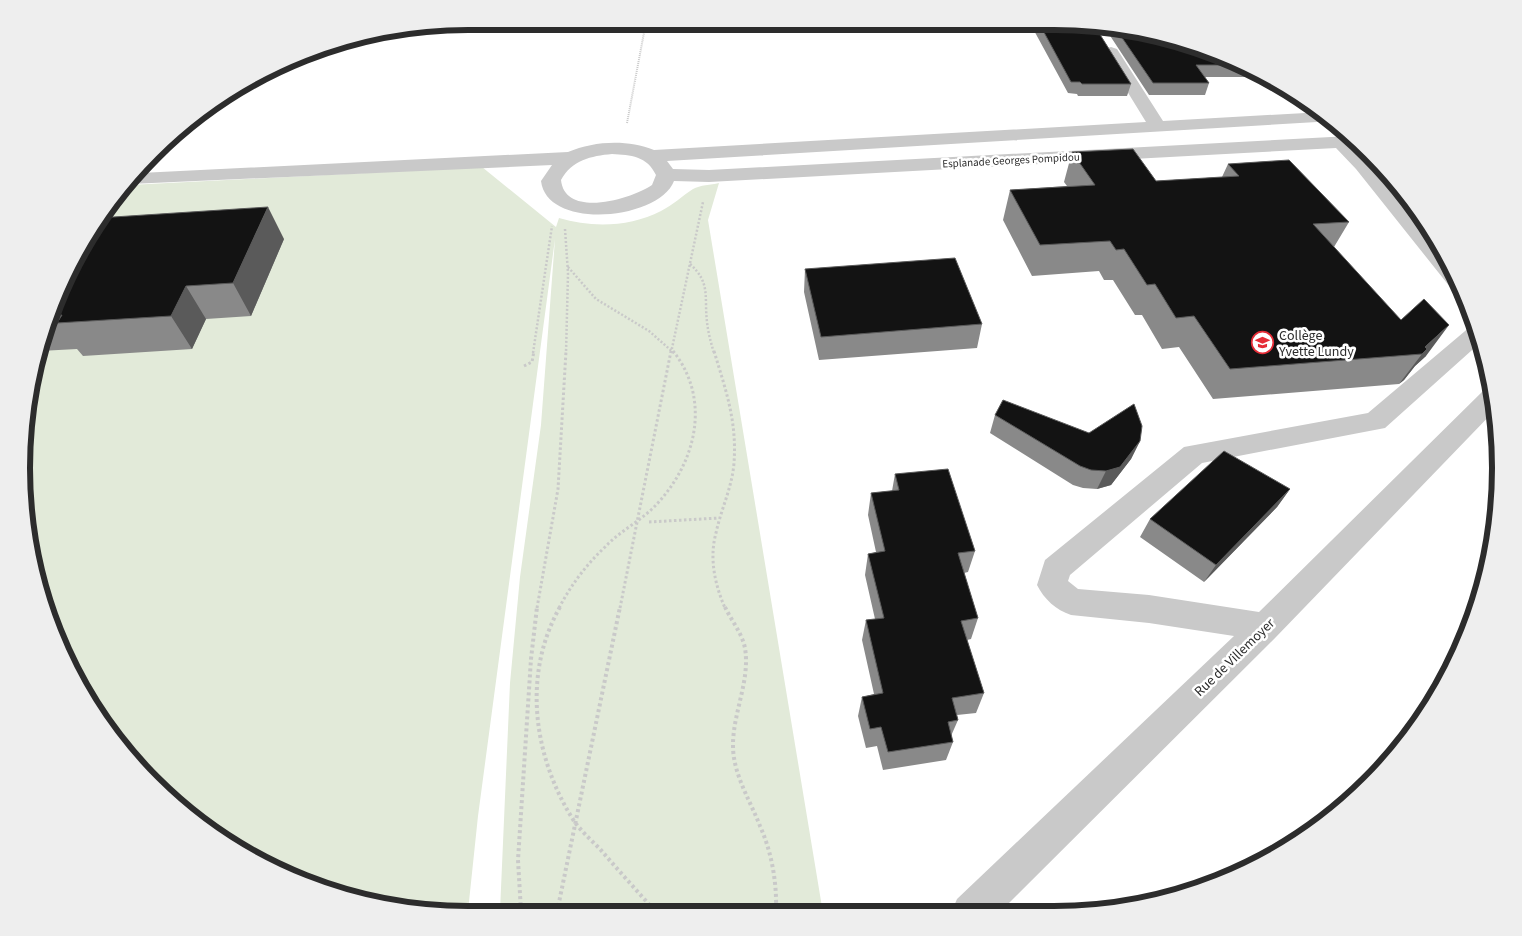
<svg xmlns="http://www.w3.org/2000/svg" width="1522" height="936" viewBox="0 0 1522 936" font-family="'Source Sans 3',sans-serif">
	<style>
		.green { fill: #e2ead9 }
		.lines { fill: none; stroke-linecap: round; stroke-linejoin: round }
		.path-far3 { stroke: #c9c9c9; stroke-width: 2; stroke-dasharray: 1 1; stroke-linecap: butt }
		.path-far2 { stroke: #c9c9c9; stroke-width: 2.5; stroke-dasharray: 2 2; stroke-linecap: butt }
		.path-far1 { stroke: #c9c9c9; stroke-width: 3; stroke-dasharray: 2.5 2.5; stroke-linecap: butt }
		.path { stroke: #c9c9c9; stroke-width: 4; stroke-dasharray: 3 3; stroke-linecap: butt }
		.minor { fill: #c9c9c9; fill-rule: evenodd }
		.wall { fill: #898989 }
		.shaded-wall { fill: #5a5a5a }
		.building { fill: #131313; stroke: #5a5a5a }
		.labels { text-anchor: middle; stroke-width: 5; stroke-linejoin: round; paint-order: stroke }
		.far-street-label { font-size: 11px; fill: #2c2c2c; stroke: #fff }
		.poi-label { font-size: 14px; fill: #2c2c2c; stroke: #fff; text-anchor: start }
		.street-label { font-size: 14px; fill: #2c2c2c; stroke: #fff }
		.rim { fill: none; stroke: #2c2c2c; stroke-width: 6 }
	</style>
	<rect width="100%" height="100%" fill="#fff"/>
	<path class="green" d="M482,167L556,227L559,218C592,228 630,227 661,211C673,205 682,196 693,189C700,185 711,185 719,183L708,220L823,913L500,911L510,683L520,577L541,425L555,239L478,816L468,911H410L297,881L196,823L97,716L45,611L21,468L45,325L97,220L129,185Z"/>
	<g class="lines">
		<path class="path-far3" d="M627,123L646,22"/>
		<path class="path-far2" d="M565,229L568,273L566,353
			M690,264C711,283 704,297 707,322C708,332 711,343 714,353
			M568,267L596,299L649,331L674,353
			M533,353L552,226
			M671,353L703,202"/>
		<path class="path-far1" d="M714,351C726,391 737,421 734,463C732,488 721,509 716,533C709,558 715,585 725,608
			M524,366L532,362L534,351
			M649,522L719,518
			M537,608L558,489L566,351
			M559,608C571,585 586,565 605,547C619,532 637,523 652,509C695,467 713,401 673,351
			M620,608L671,351"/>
		<path class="path" d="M560,607C522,674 533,757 574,821C581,831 591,840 600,849C618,870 637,891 656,912
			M725,607C731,620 742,633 745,648C751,685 728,721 734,758C738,782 751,803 760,826C772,853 777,883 776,912
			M521,911L518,860L531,659L537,607
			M557,912L620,607"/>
		<path class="minor" d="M1111,47L1117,49L1163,121L1323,112L1334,121L667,161L673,169L709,170L1350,136L1360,145L1356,146L1443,250L1461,288L1450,287L1356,169L1336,148L709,182L674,181C659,220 547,231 541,181L552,165L130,184L140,173L568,152C594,141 627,139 654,150L1146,122L1103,52L1105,49ZM612,154C631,155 647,156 656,175L652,185C632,199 565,219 561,180C572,160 591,156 612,154Z
			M1477,324L1481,342L1385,428L1202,463L1070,575L1068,581L1078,589L1149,595L1259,612L1485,389L1492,387L1497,408L1276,637L999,913H951L957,899L1234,636L1149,623L1071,615C1056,610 1044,599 1037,585L1045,560L1184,447L1368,413L1471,326Z"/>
	</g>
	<path class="wall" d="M1031,25H1094L1131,84L1127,96H1078L1077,94L1068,93Z
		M1103,25H1112L1225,55L1263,77H1205L1209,83L1205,95H1149Z
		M1072,152L1156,181L1222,177L1228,164L1349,222L1334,247L1426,356L1415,366L1404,380L1399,384L1213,399L1179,347L1162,349L1142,315H1135L1113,280H1104L1099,271L1032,276L1003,220L1010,190L1067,186L1064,182Z
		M97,220L284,239L251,316L206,319L192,349L83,356L77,349L40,351L45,325Z
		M805,269L982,324L977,348L819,360L804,292Z
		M995,415L1089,433L1140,441L1131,459L1111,485L1097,489L1083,488L1073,485L990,433Z
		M895,474L975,551L968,572L964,573L978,618L971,639L967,640L984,693L976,713L957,715L958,720L951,736L953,742L946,760L883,770L877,746L866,748L858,716L862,697L874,694L862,640L866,620L875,619L865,575L868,554L876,552L868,515L871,493L892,491Z
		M1290,489L1277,507L1204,582L1140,537L1150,519Z"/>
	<path class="shaded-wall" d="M268,207L284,239L251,316L233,283Z
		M186,286L206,319L192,349L171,316Z
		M1449,325L1426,356L1415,366L1404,380L1399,384L1422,354L1425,347Z
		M1140,441L1131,459L1111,485L1097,489L1106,471Z
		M1290,489L1277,507L1204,582L1216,565Z"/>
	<path class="building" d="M1040,25H1094L1131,84H1082L1080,82H1071Z
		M1114,26L1225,55L1242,65H1196L1209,83H1153Z
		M1133,149L1156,181L1239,176L1228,164L1289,160L1349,222L1313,224L1401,320L1424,299L1449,325L1425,347L1427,349L1422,354L1230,369L1194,316L1176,318L1155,284L1147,285L1124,249L1116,250L1110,241L1040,245L1010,190L1095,185L1072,152Z
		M268,207L233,283L186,286L171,316L57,323L62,315L49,316L98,218Z
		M955,258L982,324L821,337L805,269Z
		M1003,400L1089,433L1134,404L1142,426L1140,441L1120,467L1106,471L1091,470L1080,466L995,415Z
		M1224,451L1290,489L1216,565L1150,519Z
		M948,469L975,551L958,553L978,618L961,621L984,693L952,698L958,720L948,722L953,742L888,752L881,727L870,729L862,697L883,693L866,620L884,618L868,554L885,551L871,493L899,490L895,474Z"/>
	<defs>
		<symbol id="school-ring" viewBox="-11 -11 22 22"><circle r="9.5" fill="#fff" stroke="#e52d37" stroke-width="1.5"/><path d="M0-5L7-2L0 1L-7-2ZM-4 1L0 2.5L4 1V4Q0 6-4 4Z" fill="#e52d37"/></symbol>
	</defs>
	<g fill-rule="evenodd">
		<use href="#school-ring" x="1250" y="330" width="25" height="25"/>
	</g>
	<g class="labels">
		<g class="far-street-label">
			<text transform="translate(1011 160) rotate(-3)" y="4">Esplanade Georges Pompidou</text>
		</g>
		<g class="poi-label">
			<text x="1279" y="340">Collège<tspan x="1279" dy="16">Yvette Lundy</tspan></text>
		</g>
		<g class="street-label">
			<text transform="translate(1234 657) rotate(-44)" y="5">Rue de Villemoyer</text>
		</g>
	</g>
	<path d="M0 0H1522V936H0ZM468 30H1054A438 438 0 0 1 1492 468V468A438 438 0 0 1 1054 906H468A438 438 0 0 1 30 468V468A438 438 0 0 1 468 30Z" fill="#eee" fill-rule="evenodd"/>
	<path class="rim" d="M468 30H1054A438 438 0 0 1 1492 468V468A438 438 0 0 1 1054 906H468A438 438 0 0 1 30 468V468A438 438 0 0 1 468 30Z"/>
</svg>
